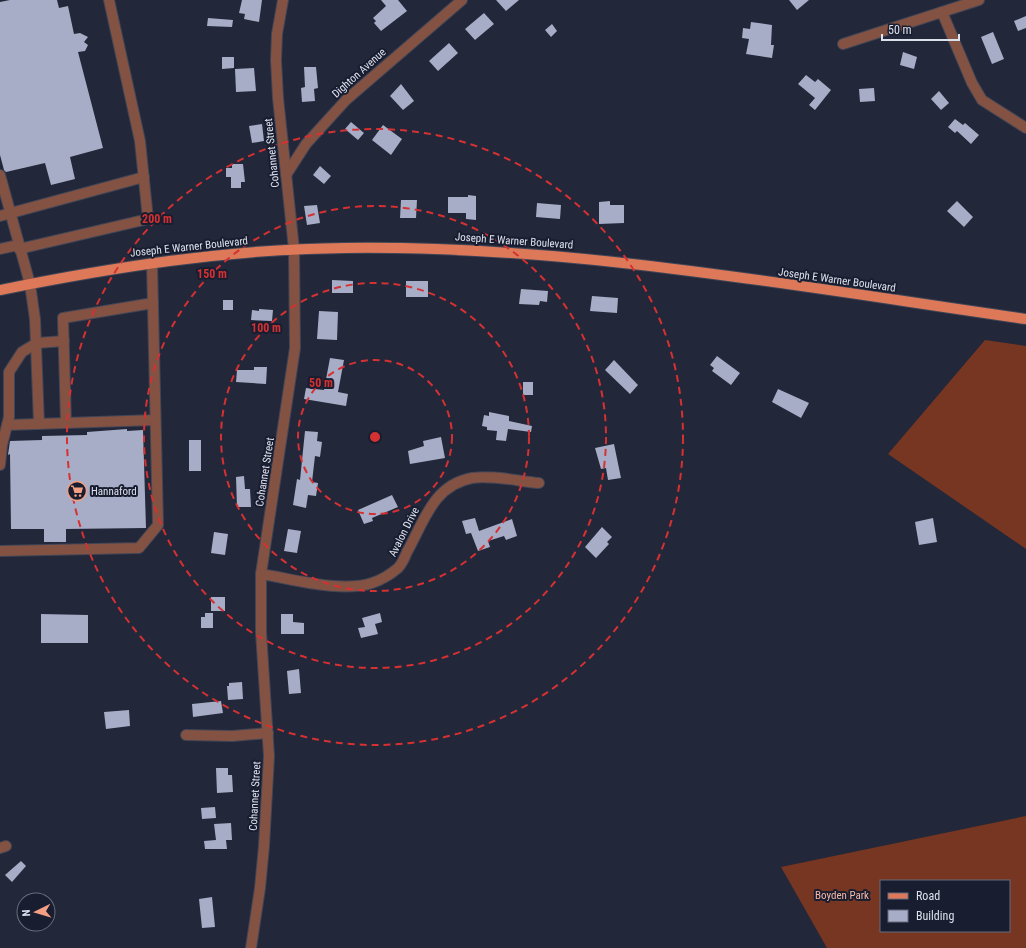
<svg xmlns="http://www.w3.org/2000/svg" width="1026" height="948" font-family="'Roboto Condensed',sans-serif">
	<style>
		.forest { fill: #773621; fill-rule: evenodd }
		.building { fill: #a7adc6 }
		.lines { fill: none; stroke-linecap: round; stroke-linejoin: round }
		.minor-casing { stroke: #404557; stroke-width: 12 }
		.major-casing { stroke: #404557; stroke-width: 12 }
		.minor { stroke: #835242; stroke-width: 10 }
		.major { stroke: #dd7958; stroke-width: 10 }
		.ring { fill: none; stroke: #d63132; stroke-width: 2; stroke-dasharray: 7 5 }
		.labels { text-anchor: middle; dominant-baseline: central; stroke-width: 4; stroke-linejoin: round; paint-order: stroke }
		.street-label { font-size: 11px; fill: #dde1ee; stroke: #191d30 }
		.poi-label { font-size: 11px; fill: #dde1ee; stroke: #191d30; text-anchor: start }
		.park-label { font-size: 11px; fill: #f6b9a6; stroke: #191d30 }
		.centre { fill: #d63132; stroke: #191d30; stroke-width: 2 }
		.ring-label { font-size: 12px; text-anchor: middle; font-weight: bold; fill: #d63132; stroke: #191d30; stroke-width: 4; stroke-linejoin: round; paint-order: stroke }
	</style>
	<rect width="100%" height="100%" fill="#22273a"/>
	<g class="forest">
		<path d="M985,340L1026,346V549L888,454Z"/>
		<path d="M1026,816V948H827L781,867ZM881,881H1009V931H881Z"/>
	</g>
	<g class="building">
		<path d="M10,0H57L59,8L68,6L74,34L80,33L88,37L84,42L88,45L85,51L78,52L103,148L70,157L75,179L51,185L45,163L6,172L4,170L0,155V2Z"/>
		<path d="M242,0H262L259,22L244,19L245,14L239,13Z"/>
		<path d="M381,0H398L407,11L381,31L374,23L376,21L373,18L386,6Z"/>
		<path d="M496,0H519L506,11Z"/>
		<path d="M789,0H809L797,10Z"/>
		<path d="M484,13L494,24L475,40L465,29Z"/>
		<path d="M1026,16V28L1018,31L1014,21Z"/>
		<path d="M208,18L233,20L232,27L207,26Z"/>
		<path d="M751,22L772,25L771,45H774L772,58L746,54L749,39L742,38L743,28L750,29Z"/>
		<path d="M552,24L557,31L551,37L545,30Z"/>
		<path d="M993,32L1004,59L992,64L981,37Z"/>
		<path d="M449,43L458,53L438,71L429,61Z"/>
		<path d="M903,52L917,57L914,69L900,65Z"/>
		<path d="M222,57H234V68L222,69Z"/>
		<path d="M304,67H316L318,88L314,89L315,101L302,102L301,88L305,87Z"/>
		<path d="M254,68L256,91L236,92L235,69Z"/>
		<path d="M806,75L815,82L818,79L831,90L815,110L809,105L815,98L798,84Z"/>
		<path d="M401,84L414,101L403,110L390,96Z"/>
		<path d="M874,88L875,101L860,102L859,89Z"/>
		<path d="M939,91L949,103L941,110L931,99Z"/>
		<path d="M955,119L963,125L965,123L979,135L971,144L957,131L955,133L948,127Z"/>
		<path d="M351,122L364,133L358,140L345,129Z"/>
		<path d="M262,124L264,141L252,143L249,126Z"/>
		<path d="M383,125L402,139L391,155L372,140Z"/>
		<path d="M232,164H243L245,182H241V188H231V177H226V168H232Z"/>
		<path d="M320,166L331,176L324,184L313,175Z"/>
		<path d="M468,195L476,196V220L466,219V213H448V197H468Z"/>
		<path d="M401,200H417L416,218H400Z"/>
		<path d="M610,201V205H624V223L599,224V202Z"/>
		<path d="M957,201L973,217L964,227L947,211Z"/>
		<path d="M537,203L561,205L560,219L536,217Z"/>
		<path d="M317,205L320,223L307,225L304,206Z"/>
		<path d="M332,280L353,281V293H332Z"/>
		<rect x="406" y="281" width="22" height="16"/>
		<path d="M521,289L548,291L547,302L540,301L539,305L519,304Z"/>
		<path d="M592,296L618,298L617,313L590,311Z"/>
		<rect x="223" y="300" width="10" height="10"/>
		<path d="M259,309L273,310L272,321L251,320L252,310L259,311Z"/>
		<path d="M319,311L338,312L337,340L317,339Z"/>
		<path d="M717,356L740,373L731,385L712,371L714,368L710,365Z"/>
		<path d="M330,358L344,360L338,392L348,394L346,406L304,399L306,388L324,390Z"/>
		<path d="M614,360L638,385L630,394L605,370Z"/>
		<path d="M254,367H267L266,384L236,382L237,370H254Z"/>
		<rect x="523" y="382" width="10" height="13"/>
		<path d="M778,389L809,403L801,418L772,402Z"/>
		<path d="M489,412L509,416V421L532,426L531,432L508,429L506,441L496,440L497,431L487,430V427L482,426L484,415L489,416Z"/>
		<path d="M127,429V431L143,430L146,528L66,529V542H44V529H11L10,454L8,455L10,441L42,440V436L87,435V432Z"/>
		<path d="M305,431L318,432L317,441L322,442L320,457L315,456L312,482L318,483L316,496L308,495L306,508L293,505L297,479L300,480Z"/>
		<path d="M441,437L445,458L410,464L408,451L424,446L423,441Z"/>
		<rect x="189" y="440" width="12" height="31"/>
		<path d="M614,444L621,478L608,480L606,468L601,469L595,448Z"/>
		<path d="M244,476L245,489H250L251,507H237L236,477Z"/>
		<path d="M392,495L398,507L372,518L373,521L364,524L358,510Z"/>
		<path d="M475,518L479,531L512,519L517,536L506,540L504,536L488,541L490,547L478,551L471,533L466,534L462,521Z"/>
		<path d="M933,518L937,542L919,545L915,522Z"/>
		<path d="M602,527L612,537L607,542L609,544L596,558L585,547Z"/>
		<path d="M288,529L301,531L297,553L284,551Z"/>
		<path d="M214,532L228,534L225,555L211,553Z"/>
		<rect x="211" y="597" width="14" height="14"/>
		<path d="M205,613H213V628H201V617H205Z"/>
		<path d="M380,613L382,622L375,624L378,634L361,638L358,628L365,627L362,618Z"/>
		<path d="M41,614L88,615V643H41Z"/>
		<path d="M281,614H293V622L304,623V634H281Z"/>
		<path d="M299,669L301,693L289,694L287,671Z"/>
		<path d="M242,682L243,699L228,700L227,686H229V683Z"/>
		<path d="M221,701L223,713L193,717L192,704Z"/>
		<path d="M129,710L130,726L106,729L104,712Z"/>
		<path d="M216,768H228V775H232L233,792L217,793Z"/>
		<path d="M215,807L216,818L202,819L201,808Z"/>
		<path d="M231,823L232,840H226L227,849H205L204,841L216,840L214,824Z"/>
		<path d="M21,861L26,866L12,882L5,875Z"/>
		<path d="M212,897L215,927L202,928L199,899Z"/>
	</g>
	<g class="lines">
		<defs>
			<g id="minor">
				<path d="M942,12L972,83L982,100L1026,128"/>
				<path d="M843,44L979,0"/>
				<path d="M0,175L30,284L35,319L39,424"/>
				<path d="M286,175L306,144L346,100L462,0"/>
				<path d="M0,216L144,177"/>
				<path d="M0,249L18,245"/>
				<path d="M19,249L148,219L140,141L109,0"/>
				<path d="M66,423L63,318L153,303"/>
				<path d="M7,425L155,420"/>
				<path d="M0,465L2,445L9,417V372L22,352L37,343L64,341"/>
				<path d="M0,551L139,548L158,525L152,263"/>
				<path d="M261,574C293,579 341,593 372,583C381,580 391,574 398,568C402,564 405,557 407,552C424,522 433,485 472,478C493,475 517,481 539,483"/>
				<path d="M186,735L232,736L268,733"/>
				<path d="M0,848L6,846"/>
				<path d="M251,948L260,888L264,846L269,756L261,632V574L295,348L294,249L278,98L276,60L277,34L283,0"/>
			</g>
			<path id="major" d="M0,290C114,267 228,249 345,248C574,245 800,287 1026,319"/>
		</defs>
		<use href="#minor" class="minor-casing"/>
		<use href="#major" class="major-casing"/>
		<use href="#minor" class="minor"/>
		<use href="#major" class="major"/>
	</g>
	<g class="ring">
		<circle cx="375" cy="437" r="77"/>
		<circle cx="375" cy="437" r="154"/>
		<circle cx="375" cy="437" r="231"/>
		<circle cx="375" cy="437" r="308"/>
	</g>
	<defs>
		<symbol id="supermarket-ring" viewBox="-11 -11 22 22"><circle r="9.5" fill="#191d30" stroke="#f39f84" stroke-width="1.5"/><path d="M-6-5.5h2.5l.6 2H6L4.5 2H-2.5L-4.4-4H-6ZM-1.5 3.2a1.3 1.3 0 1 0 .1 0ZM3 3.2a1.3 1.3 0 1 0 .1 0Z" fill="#f39f84"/></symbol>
	</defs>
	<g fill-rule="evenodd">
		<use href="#supermarket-ring" x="66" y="480" width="22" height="22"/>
	</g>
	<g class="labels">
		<g class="street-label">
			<text transform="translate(359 73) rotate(-42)">Dighton Avenue</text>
			<text transform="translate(272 153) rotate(-96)">Cohannet Street</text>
			<text transform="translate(514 241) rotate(4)">Joseph E Warner Boulevard</text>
			<text transform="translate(189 247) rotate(-6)">Joseph E Warner Boulevard</text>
			<text transform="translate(837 280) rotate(8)">Joseph E Warner Boulevard</text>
			<text transform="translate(265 472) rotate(-81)">Cohannet Street</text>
			<text transform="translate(404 532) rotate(-63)">Avalon Drive</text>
			<text transform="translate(255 796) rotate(-87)">Cohannet Street</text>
		</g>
		<g class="poi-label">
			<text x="91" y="491">Hannaford</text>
		</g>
		<g class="park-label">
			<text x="842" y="895">Boyden Park</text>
		</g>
	</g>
	<circle cx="375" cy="437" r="6" class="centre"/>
	<g class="ring-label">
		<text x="157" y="223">200 m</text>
		<text x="212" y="278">150 m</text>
		<text x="266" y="332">100 m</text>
		<text x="321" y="387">50 m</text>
	</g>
	<rect x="880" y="880" width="130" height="52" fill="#191d30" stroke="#676b7c"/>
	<rect x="888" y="893" width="20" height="6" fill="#dd7958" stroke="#676b7c"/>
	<text x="916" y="900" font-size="12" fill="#dde1ee">Road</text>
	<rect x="888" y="910" width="20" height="12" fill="#a7adc6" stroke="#676b7c"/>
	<text x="916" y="920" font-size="12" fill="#dde1ee">Building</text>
	<g transform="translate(36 912) rotate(265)"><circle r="19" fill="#191d30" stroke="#676b7c"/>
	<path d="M0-3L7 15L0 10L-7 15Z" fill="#f39f84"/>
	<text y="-6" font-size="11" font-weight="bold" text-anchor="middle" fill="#dde1ee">N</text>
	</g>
	<path d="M882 34v6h77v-6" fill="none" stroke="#dde1ee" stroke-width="2"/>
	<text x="888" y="34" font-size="12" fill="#dde1ee" stroke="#191d30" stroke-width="3" paint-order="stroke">50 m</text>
</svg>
